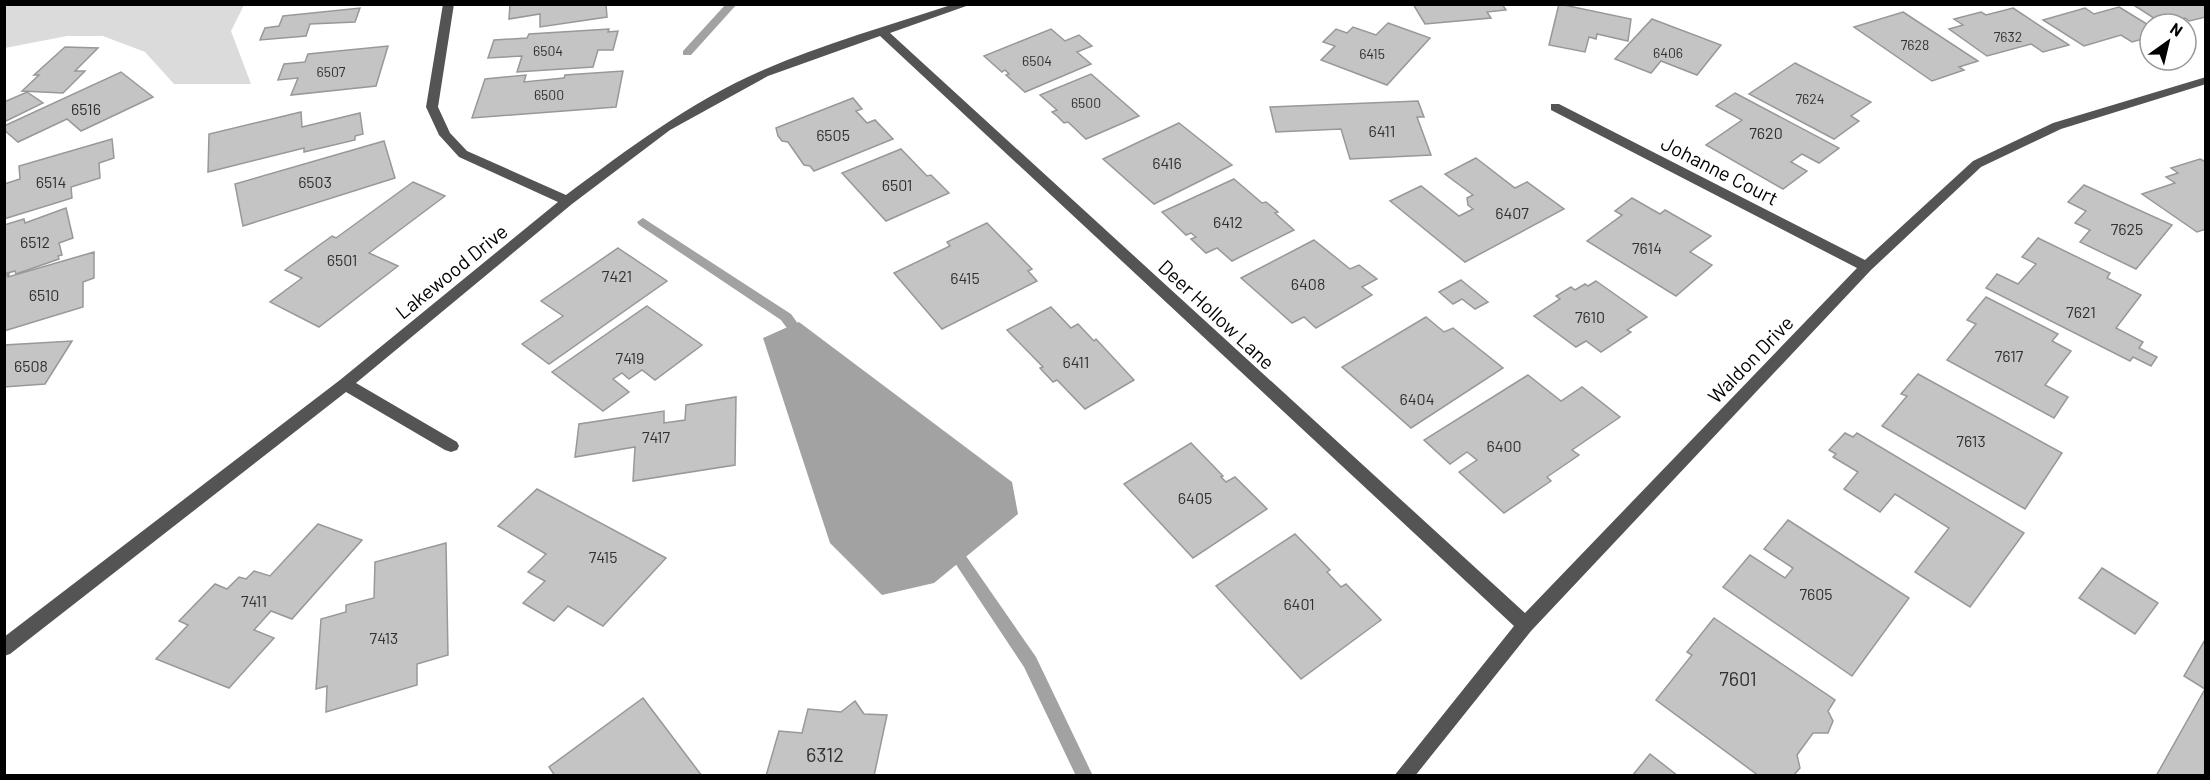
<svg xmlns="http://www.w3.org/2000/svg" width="2210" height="780" font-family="Barlow,sans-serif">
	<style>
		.green { fill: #dbdbdb }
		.water { fill: #a2a2a2 }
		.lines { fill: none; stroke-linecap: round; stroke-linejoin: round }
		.stream { fill: #a2a2a2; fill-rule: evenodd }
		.building { fill: #c4c4c4; stroke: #989898; stroke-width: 1.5 }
		.minor { fill: #545454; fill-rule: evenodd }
		.labels { text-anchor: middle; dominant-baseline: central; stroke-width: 6; stroke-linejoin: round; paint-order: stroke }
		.far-number-label { font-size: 14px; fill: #313131 }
		.number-label { font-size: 16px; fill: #313131 }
		.street-label { font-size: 20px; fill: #000; stroke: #fff }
		.near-number-label { font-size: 20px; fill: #313131 }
	</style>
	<rect width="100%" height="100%" fill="#fff"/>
	<path class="green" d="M4,5H244L231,31L251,84H174L145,52L103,36H67L5,48Z"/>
	<path class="water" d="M799,322L1012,482L1018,514L934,583L882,595L830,543L763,338Z"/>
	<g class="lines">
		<g class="stream">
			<path d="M726,4H737L691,55H683V51Z"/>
			<path d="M643,218L791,314L809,339L807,342H797L781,320L639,225L637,222Z"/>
			<path d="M952,541L957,543L1036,657L1093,776H1076L1024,667L947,551L945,547L947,543Z"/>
		</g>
	</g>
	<g class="building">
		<path d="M510,4H606L607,17L540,27V14L509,19Z"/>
		<path d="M1413,4H1502L1506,10L1487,12L1491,18L1425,24Z"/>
		<path d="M1559,4L1631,19L1628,41L1597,34L1596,39L1589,37L1585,52L1549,45Z"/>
		<path d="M2132,4H2206V17L2189,21L2185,18L2163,24Z"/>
		<path d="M2119,7L2150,26V37L2132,42L2121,35L2084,46L2043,20L2085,8L2094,14Z"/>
		<path d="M360,8L355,22L310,24L306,36L260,40L265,28L279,26L283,16Z"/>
		<path d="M2013,8L2069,45L2043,52L2031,44L1987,56L1949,29L1963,25L1954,19L1981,12L1986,15Z"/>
		<path d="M1903,12L1978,61L1959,67L1964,70L1932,81L1854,27Z"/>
		<path d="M1652,19L1721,45L1697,75L1661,61L1651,73L1615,59Z"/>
		<path d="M1388,23L1430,38L1387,85L1321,60L1335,46L1323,42L1336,29L1347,33L1353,27L1376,35Z"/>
		<path d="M609,29L608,32L618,31L613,50H598L593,67L517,72L522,56L488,58L494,40L527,38L529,34Z"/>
		<path d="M1051,29L1065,41L1079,35L1092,46L1077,52L1091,64L1025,92L1006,75L1009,74L1005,70L1002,72L984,56Z"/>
		<path d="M388,46L376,86L291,95L298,78L278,80L284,64L305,62L308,54Z"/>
		<path d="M65,47L98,48L75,71H85L63,93L22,91L39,75H34Z"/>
		<path d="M1795,63L1871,102L1851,116L1859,121L1834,139L1749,94Z"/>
		<path d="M623,71L616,107L472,118L485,79L526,75L524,82L564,78L565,75Z"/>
		<path d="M121,72L153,97L81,131L67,119L18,142L4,130V126Z"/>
		<path d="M1091,74L1139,116L1086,139L1068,122L1064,123L1057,116L1052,112L1057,110L1040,95Z"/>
		<path d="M27,92L43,103L4,122V102Z"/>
		<path d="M1735,93L1839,148L1819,163L1802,154L1791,162L1807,171L1783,189L1706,145L1742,120L1716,106Z"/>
		<path d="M853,98L862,109L856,111L867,123L875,120L893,139L814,171L810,166L804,165L788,142L782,141L778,136L776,128Z"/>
		<path d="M1418,101L1424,117H1417L1431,155L1350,159L1341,129L1276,132L1270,107Z"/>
		<path d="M301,112L302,127L360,113L363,134L355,136V140L304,152V148L208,172L209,134Z"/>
		<path d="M1179,123L1232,165L1154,204L1103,159Z"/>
		<path d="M112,139L114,158L99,163L100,178L71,187L72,198L4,219V184L20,179L19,166Z"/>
		<path d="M384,141L395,178L243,226L235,184Z"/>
		<path d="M901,149L927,176L931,175L949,193L886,221L842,173Z"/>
		<path d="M1476,158L1515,188L1527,182L1564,209L1465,262L1390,201L1421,186L1459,216L1473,209L1468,205L1467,198L1473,195L1445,174Z"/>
		<path d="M2200,159L2206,162V229L2197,232L2142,194L2175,183L2166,177L2178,173L2171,168Z"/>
		<path d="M1234,179L1262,203L1266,202L1278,212L1275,213L1294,230L1232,261L1217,248L1206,253L1191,239L1196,237L1191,233L1186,235L1162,212Z"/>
		<path d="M413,182L445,196L369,253L398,266L319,327L270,302L302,278L285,270L332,236L336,238Z"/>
		<path d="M2084,185L2172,225L2136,269L2080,242L2090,230L2075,223L2086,211L2068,202Z"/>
		<path d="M1632,198L1660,214L1665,210L1711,236L1690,252L1712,265L1676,296L1587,241L1622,215L1615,211Z"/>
		<path d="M66,208L73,238L59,243L62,255L58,256L59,259L16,274L15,271L4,274V225L24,219L25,223Z"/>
		<path d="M987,223L1032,269L1028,271L1037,281L942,329L894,273L950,246L947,242Z"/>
		<path d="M2038,238L2110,273L2107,278L2141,295L2116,328L2143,342L2139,348L2157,357L2151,366L2133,357L2130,361L1986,288L1997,274L2018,284L2036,264L2022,257Z"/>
		<path d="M1314,240L1350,269L1359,265L1377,279L1362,287L1372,295L1316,328L1304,317L1292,323L1241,278Z"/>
		<path d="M618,248L667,281L549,364L522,344L563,316L541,301Z"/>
		<path d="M94,252V278L83,282V307L4,331V276L9,274L8,277Z"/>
		<path d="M1461,280L1488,302L1475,309L1462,299L1453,304L1439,292Z"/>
		<path d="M1596,281L1647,317L1627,330L1631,332L1601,352L1586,341L1576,347L1534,316L1560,299L1556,296L1571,287L1575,290L1585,284L1588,286Z"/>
		<path d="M1986,297L2058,334L2052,341L2071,351L2045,385L2068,397L2054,418L1947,360L1976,324L1967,320Z"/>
		<path d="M647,306L702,345L655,380L642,370L629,379L622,373L613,379L629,392L603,411L552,372Z"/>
		<path d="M1051,307L1071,328L1078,324L1094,341L1096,339L1134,380L1085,409L1057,380L1053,382L1040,368L1043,367L1007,330Z"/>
		<path d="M1426,317L1444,332L1453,328L1503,368L1411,428L1342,367Z"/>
		<path d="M72,341L45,384L4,387V345Z"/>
		<path d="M1918,374L2062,453L2025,509L1882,426L1907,396L1901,394Z"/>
		<path d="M1528,375L1561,401L1582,387L1620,417L1572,450L1579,455L1547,477L1551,481L1504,513L1459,472L1477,460L1467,452L1450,464L1424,440Z"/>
		<path d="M736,397L735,465L633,481L635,447L575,457L579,424L664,411V423L685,420L686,405Z"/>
		<path d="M1845,433L1853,437L1857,433L2024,533L1970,607L1915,572L1949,528L1895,494L1880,512L1844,489L1858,472L1833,457L1836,454L1829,450Z"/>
		<path d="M1191,443L1223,476L1221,477L1226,482L1235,477L1267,509L1193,558L1124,484Z"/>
		<path d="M537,489L666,558L603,626L568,606L554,621L523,603L545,581L528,572L546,554L498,526Z"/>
		<path d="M1788,520L1909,598L1852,676L1723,587L1750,555L1785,578L1793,568L1764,549Z"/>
		<path d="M318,524L362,540L292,619L271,611L254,630L274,638L229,688L156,659L188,625L179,621L215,584L227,589L239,577L246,579L254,571L270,576Z"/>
		<path d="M1295,534L1330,570L1327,572L1341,587L1346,584L1381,620L1301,679L1216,586Z"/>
		<path d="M446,543L448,655L417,664V685L326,712L327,686L316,689L321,619L346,612V605L374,598L375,562Z"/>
		<path d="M2102,568L2158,603L2135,634L2079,598Z"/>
		<path d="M1714,618L1835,700L1828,711L1833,721L1828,733H1813L1797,755L1800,768L1793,776H1759L1656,700L1692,655L1687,652Z"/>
		<path d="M2206,638V776H2156L2205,689L2184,676Z"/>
		<path d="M643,698L702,776H555L549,767Z"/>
		<path d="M855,701L864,714L887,715L874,776H766L779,731L802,733L808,709L841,712Z"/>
		<path d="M1650,754L1678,776H1632Z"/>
	</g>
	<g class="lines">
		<path class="minor" d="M443,4H454L438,107L450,133L467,151L566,195C628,149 690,102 761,71C823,44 890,25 954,4H972L890,33L1525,613L1857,268L1551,110V104H1559L1865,260L1973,161L2053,123L2206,77V84L2061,129L1981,167L1871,270L1531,631L1415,776H1394L1514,626L880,36L768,76L670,130L572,204L356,383L457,442L459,446L457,450L451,452L445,450L346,392L10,654L4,656V637L340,380L558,202L459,157L439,135L426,107Z"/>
	</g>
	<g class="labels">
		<g class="far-number-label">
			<text x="2008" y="36">7632</text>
			<text x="1915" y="44">7628</text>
			<text x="548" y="50">6504</text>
			<text x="1668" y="52">6406</text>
			<text x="1372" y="53">6415</text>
			<text x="1037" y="60">6504</text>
			<text x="331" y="71">6507</text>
			<text x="549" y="94">6500</text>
			<text x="1810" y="98">7624</text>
			<text x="1086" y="102">6500</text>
		</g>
		<g class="number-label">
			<text x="86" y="108">6516</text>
			<text x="1382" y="130">6411</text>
			<text x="1766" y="132">7620</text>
			<text x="833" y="134">6505</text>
			<text x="1167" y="162">6416</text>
			<text x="51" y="181">6514</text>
			<text x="315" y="181">6503</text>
			<text x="897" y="184">6501</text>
			<text x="1512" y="212">6407</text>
			<text x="1228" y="221">6412</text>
			<text x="2127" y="228">7625</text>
			<text x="35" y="241">6512</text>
			<text x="1647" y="247">7614</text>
			<text x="342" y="259">6501</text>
			<text x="617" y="275">7421</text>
			<text x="965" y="277">6415</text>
			<text x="1308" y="283">6408</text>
			<text x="44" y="294">6510</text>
			<text x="2081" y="311">7621</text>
			<text x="1590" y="316">7610</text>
			<text x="2009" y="355">7617</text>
			<text x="630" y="357">7419</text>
			<text x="1076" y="361">6411</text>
			<text x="31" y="365">6508</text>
			<text x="1417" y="398">6404</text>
			<text x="656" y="436">7417</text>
			<text x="1971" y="440">7613</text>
			<text x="1504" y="445">6400</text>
			<text x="1195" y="497">6405</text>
			<text x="603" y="556">7415</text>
			<text x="1816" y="593">7605</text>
			<text x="254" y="600">7411</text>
			<text x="1299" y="603">6401</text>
			<text x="384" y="637">7413</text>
		</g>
		<g class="street-label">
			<text transform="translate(1720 170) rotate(27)">Johanne Court</text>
			<text transform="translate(451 271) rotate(-39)">Lakewood Drive</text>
			<text transform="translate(1217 314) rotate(43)">Deer Hollow Lane</text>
			<text transform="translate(1750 359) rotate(-46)">Waldon Drive</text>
		</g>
		<g class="near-number-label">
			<text x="1738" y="678">7601</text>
			<text x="825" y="754">6312</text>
		</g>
	</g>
	<rect width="2210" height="780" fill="none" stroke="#000000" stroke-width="12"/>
	<g transform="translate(2168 42) rotate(34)"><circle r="28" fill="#ffffff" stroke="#999999" stroke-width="1.5"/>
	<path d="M0-4.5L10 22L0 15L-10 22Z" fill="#000000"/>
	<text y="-9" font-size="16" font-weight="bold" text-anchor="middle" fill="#000000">N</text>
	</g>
</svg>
